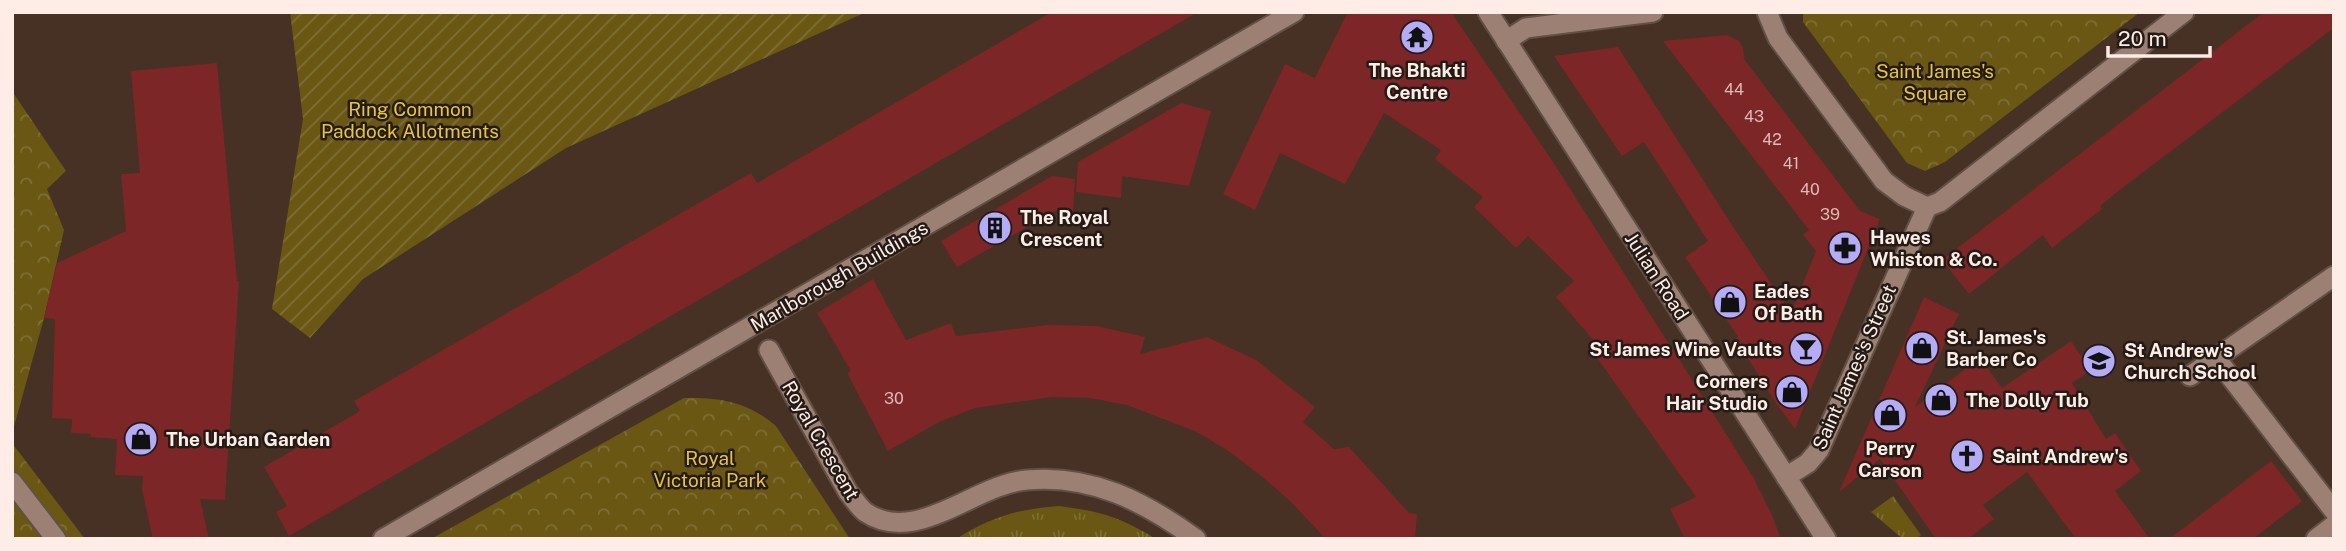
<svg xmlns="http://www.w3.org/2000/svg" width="2346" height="551" font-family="'Public Sans',sans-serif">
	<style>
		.grass { fill: url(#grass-tufts) }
		.park { fill: url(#park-crowns) }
		.garden { fill: url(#garden-furrows) }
		.building { fill: #7c2627 }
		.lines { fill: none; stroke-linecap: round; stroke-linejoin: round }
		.minor-casing { stroke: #624f45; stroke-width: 23 }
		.tertiary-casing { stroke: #624f45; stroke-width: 23 }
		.minor { stroke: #9b8073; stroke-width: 19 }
		.tertiary { stroke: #9b8073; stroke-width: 19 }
		.labels { text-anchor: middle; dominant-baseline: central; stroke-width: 5; stroke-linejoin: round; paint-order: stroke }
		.number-label { font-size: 16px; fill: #ddbbb6 }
		.poi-label { font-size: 19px; font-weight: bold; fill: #fdede6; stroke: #251b16; text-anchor: start }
		.park-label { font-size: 19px; fill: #e7c43f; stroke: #251b16 }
		.street-label { font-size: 19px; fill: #fdede6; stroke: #251b16 }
	</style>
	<defs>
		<pattern id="grass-tufts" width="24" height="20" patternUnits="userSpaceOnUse" patternTransform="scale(1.75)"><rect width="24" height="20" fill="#695713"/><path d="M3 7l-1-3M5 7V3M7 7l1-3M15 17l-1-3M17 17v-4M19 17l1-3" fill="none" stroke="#7f6f35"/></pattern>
		<pattern id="park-crowns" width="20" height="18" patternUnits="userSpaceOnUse" patternTransform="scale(1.75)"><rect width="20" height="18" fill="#695713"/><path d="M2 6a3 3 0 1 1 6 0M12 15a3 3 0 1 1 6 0" fill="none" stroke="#7f6f35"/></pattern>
		<pattern id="garden-furrows" width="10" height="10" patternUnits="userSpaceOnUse" patternTransform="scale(1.75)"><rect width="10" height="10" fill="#695713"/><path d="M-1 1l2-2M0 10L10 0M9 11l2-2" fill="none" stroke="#7f6f35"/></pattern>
	</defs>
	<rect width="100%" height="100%" fill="#473024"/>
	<g class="grass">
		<path d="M1893,496L1921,535L1917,539H1903L1871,512Z"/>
		<path d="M1059,506C1100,511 1120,517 1156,539H956C991,517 1018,509 1059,506Z"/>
	</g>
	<g class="park">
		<path d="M1803,12H2140L1945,162L1925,171L1907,163L1803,22Z"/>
		<path d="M12,91L66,171L47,189L64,230L44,318L12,434Z"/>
		<path d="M684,398C721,397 748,402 776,426L850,539H431Z"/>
		<path d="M12,443L85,539H12Z"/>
	</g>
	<path class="garden" d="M290,12H866L566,148L363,279L310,338L272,309L303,119Z"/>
	<g class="building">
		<path d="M1052,12H1198L289,536L276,512L287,506L264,467L360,411L354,401L751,173L757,183Z"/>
		<path d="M1348,12H1451L1553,162L1689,375L1753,477L1772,515L1781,539H1685L1670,509L1696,497L1595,355L1602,350L1556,297L1574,281L1528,236L1516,248L1474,207L1483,197L1435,159L1441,150L1384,113L1345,184L1280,153L1255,210L1223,194L1285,64L1315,78Z"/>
		<path d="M2264,12H2334V28L2126,185L2100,206L2102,209L2052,248L2043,235L1969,294L1942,260Z"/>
		<path d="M1727,35L1739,41L1743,48L1744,59L1860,211L1880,219L1795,429L1775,402L1736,339L1738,337L1685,257L1708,241L1644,142L1622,156L1554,56L1618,47L1732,225L1791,313L1816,251L1803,235L1809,230L1663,41Z"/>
		<path d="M217,63L237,281H239L225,500L200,499L209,539H153L142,490L143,476L115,475L117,439L90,437L91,434L71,433L72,419L52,418L55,319L44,318L57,263L126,231L121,174L140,173L131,71Z"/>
		<path d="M1181,103L1211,111L1189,186L1122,176L1121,198L1076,192L1078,162Z"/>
		<path d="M1052,176L1075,179L1073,211L1057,210L957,267L941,241Z"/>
		<path d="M873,279L906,340L951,323L956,336L1048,325L1097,326L1145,337L1140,354L1207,337L1256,360L1315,407L1303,422L1334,449L1349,447L1409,513L1417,514L1415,539H1326L1289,500L1260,475L1230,452L1197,432L1127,405L1090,398L1052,397L975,408L939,422L888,451L847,373L851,371L817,313Z"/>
		<path d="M1924,297L1959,314L1915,407L1980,358L2002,388L2071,341L2091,370L2072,383L2106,439L2115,433L2141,471L2115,491L2150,539H2076L2027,472L1983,505L1994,519L1968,539H1936L1880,459L1839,492Z"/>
		<path d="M2271,461L2302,501L2253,539H2169Z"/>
	</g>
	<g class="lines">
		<defs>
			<g id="minor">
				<path d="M1767,12L1778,38L1884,181L1904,196L1927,207L1940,202L2184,12"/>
				<path d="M1506,41L1526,28L1653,12"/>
				<path d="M769,350L848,492C853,498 859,507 865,512C916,547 974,484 1027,480C1092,474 1145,502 1196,539"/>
				<path d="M2216,358L2334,511"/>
				<path d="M2190,376L2334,276"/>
				<path d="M1786,477L1808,463L1819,450L1927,207"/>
				<path d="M12,482L56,539"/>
				<path d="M383,539L1294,12"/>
				<path d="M2316,539L2334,525"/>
			</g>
			<path id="tertiary" d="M1488,12L1826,539"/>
		</defs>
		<use href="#minor" class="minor-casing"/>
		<use href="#tertiary" class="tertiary-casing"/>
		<use href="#minor" class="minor"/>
		<use href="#tertiary" class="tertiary"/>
	</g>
	<defs>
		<symbol id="temple-disc" viewBox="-11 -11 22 22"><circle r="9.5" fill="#b5acf8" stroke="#251b16"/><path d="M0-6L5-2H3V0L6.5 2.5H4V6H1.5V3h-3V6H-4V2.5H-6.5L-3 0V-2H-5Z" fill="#111"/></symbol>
		<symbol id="building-disc" viewBox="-11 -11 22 22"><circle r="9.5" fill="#b5acf8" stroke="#251b16"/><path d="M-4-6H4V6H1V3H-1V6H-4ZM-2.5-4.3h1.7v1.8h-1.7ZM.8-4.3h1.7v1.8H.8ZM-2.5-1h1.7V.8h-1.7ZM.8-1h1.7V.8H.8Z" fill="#111"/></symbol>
		<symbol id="pharmacy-disc" viewBox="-11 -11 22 22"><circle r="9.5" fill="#b5acf8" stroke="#251b16"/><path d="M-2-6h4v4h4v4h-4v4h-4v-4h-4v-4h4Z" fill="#111"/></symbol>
		<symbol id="shop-disc" viewBox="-11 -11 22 22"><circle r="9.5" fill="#b5acf8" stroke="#251b16"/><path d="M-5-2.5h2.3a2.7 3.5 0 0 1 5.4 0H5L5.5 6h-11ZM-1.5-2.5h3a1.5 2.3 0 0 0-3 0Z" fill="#111"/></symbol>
		<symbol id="bar-disc" viewBox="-11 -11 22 22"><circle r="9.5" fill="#b5acf8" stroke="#251b16"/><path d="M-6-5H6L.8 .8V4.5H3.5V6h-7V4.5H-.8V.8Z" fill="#111"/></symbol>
		<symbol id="school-disc" viewBox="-11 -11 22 22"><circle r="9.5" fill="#b5acf8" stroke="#251b16"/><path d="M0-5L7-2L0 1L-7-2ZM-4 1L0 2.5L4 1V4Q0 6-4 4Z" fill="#111"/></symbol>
		<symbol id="church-disc" viewBox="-11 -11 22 22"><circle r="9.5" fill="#b5acf8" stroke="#251b16"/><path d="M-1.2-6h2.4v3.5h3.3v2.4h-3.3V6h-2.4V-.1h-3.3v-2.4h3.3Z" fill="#111"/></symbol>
	</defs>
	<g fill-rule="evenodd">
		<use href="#temple-disc" x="1398" y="18" width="38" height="38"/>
		<use href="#building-disc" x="976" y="209" width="38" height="38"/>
		<use href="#pharmacy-disc" x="1826" y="229" width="38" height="38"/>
		<use href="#shop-disc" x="1711" y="283" width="38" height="38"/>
		<use href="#shop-disc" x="1903" y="329" width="38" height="38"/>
		<use href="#bar-disc" x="1787" y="330" width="38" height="38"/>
		<use href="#school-disc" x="2080" y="342" width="38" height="38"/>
		<use href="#shop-disc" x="1773" y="373" width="38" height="38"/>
		<use href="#shop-disc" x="1922" y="381" width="38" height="38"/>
		<use href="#shop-disc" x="1871" y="396" width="38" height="38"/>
		<use href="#shop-disc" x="122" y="420" width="38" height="38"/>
		<use href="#church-disc" x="1948" y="437" width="38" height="38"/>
	</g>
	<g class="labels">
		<g class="number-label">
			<text x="1734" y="89">44</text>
			<text x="1754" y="116">43</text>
			<text x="1772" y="139">42</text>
			<text x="1791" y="163">41</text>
			<text x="1810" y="189">40</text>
			<text x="1830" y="214">39</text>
			<text x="894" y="398">30</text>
		</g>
		<g class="poi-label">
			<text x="1417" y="70" text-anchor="middle">The Bhakti<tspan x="1417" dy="22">Centre</tspan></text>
			<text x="1020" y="217">The Royal<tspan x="1020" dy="22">Crescent</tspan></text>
			<text x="1870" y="237">Hawes<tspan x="1870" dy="22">Whiston &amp; Co.</tspan></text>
			<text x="1754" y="291">Eades<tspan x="1754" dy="22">Of Bath</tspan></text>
			<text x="1946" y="337">St. James's<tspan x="1946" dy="22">Barber Co</tspan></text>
			<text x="1782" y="349" text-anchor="end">St James Wine Vaults</text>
			<text x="2124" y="350">St Andrew's<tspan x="2124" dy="22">Church School</tspan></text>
			<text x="1768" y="381" text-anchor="end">Corners<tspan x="1768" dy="22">Hair Studio</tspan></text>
			<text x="1966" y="400">The Dolly Tub</text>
			<text x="166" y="439">The Urban Garden</text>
			<text x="1890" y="448" text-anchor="middle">Perry<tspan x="1890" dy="22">Carson</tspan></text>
			<text x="1992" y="456">Saint Andrew's</text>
		</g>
		<g class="park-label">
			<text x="1935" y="71">Saint James's<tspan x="1935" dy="22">Square</tspan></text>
			<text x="410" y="109">Ring Common<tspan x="410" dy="22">Paddock Allotments</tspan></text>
			<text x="710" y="458">Royal<tspan x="710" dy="22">Victoria Park</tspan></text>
		</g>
		<g class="street-label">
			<text transform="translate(839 276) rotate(-30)">Marlborough Buildings</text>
			<text transform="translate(1657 276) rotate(57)">Julian Road</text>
			<text transform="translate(1854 367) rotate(-66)">Saint James's Street</text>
			<text transform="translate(821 440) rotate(60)">Royal Crescent</text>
		</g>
	</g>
	<rect width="2346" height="551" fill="none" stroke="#fdede6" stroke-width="28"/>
	<path d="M2108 46v10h102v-10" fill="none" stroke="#fdede6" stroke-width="3.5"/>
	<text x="2118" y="46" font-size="21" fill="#fdede6" stroke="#251b16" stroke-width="5" paint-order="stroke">20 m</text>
</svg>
